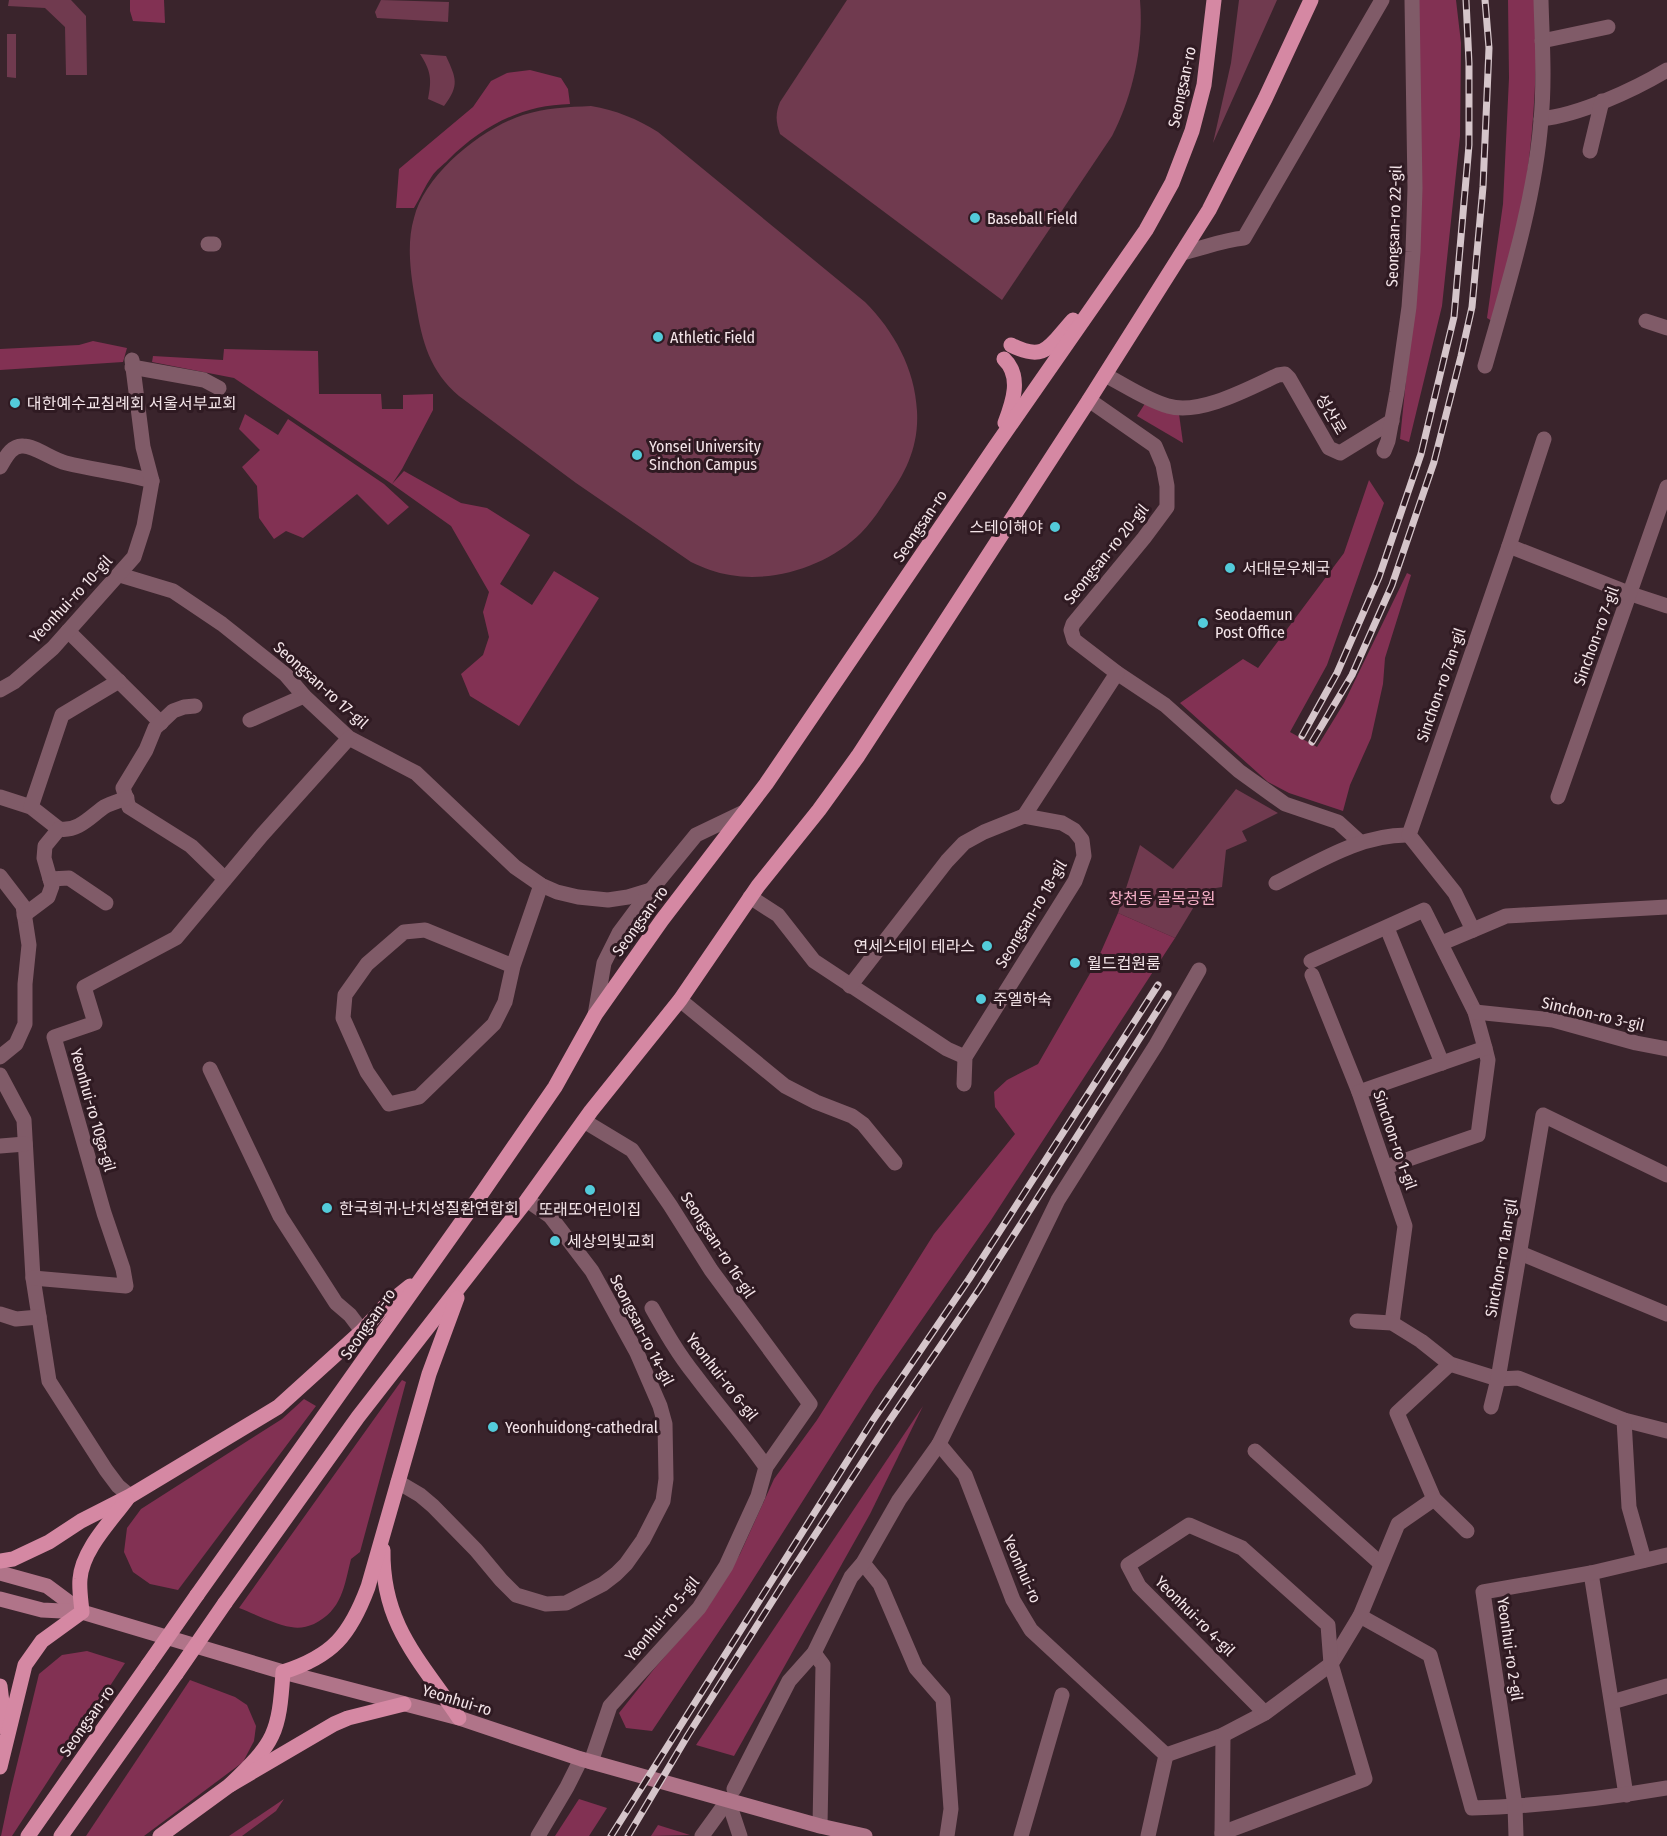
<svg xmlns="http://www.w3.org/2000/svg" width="1667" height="1836" font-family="'Fira Sans Condensed','Noto Sans KR',sans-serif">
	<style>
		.green { fill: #703a4f }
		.forest { fill: #823153 }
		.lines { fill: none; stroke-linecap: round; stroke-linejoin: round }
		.minor { stroke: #805b68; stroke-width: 15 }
		.secondary { stroke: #b07489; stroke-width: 15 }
		.primary { stroke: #d588a3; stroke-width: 15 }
		.rail-casing { stroke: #d5c5ca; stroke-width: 7 }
		.rail { stroke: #2f1a22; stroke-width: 4.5; stroke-dasharray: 14; stroke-linecap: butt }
		.primary-bridge { stroke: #d588a3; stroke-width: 15 }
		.poi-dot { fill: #53cbda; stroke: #2f1a22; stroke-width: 2 }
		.labels { text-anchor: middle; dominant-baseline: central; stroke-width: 6; stroke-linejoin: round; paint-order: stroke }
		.street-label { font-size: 16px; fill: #f4e5e9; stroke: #2f1a22 }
		.poi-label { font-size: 16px; fill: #f4e5e9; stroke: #2f1a22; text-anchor: start }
		.park-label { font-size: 16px; fill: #f7b0c8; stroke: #2f1a22 }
	</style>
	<rect width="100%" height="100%" fill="#3a242c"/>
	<g class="green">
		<path d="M9,0H71L86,16L87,75H66L65,27L45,8L8,6Z"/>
		<path d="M381,0L449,2L448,22L377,18L375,12Z"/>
		<path d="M847,0H1140C1144,45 1133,95 1112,136L1002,300L780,134C776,122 775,114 780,102Z"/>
		<path d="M1239,0H1277L1213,143L1231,63Z"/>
		<path d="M7,34H16V78L7,77Z"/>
		<path d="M420,54L446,56C456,78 460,85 444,106L428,99C432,79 431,71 420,54Z"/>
		<path d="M591,106C616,110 637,119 658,132L865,302C894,331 915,369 917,411C919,446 906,473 886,500C879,511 871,523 861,533C829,565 775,583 730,575C716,573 704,568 691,562L576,483L459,396C430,371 422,342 416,304C411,277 406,245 414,218C425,174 481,129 523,115C545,108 568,107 591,106Z"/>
		<path d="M1236,789L1278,813L1242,831L1247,841L1226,850L1222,887L1204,890L1175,938L1118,913L1140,845L1173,869Z"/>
	</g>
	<g class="forest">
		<path d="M130,0H164L165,23L133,21L130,11Z"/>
		<path d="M1418,0H1456L1461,43L1460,136L1442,306L1409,442L1400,439L1419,252Z"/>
		<path d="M1508,0H1536C1538,80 1532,163 1516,242C1511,268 1500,295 1492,321L1487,318L1503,204L1509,78Z"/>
		<path d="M530,70L561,78L568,89L570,104C522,105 482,126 448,160C443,165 436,170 432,176C425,186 420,198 414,208H396L399,169L473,107L491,81L507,73Z"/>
		<path d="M93,341L127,348L123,362L0,370V349L79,345Z"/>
		<path d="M224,349L318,351L319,394H381L382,409H403V395L433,394V410L402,469L392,484L404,471L461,503L487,508L530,535L500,584L532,605L554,571L599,598L519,726L470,696L461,674L483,655L489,637L483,612L489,592L451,526L392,484L234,378L152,362L153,356L223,360Z"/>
		<path d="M1146,402L1179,414L1183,443L1137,416Z"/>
		<path d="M245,414L278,435L288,419L384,484L409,507L388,525L357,494L303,538L286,531L274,539L259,518L257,486L242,467L260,450L239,429Z"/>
		<path d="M1369,480L1384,503L1327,665L1290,732L1317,747L1344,703L1407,573L1411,575L1385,658L1383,684L1371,738L1350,785L1343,811L1289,793L1268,782L1180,703L1243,659L1258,668L1344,553Z"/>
		<path d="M1118,913L1175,938L991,1220L875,1387L740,1600L652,1731L626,1728L619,1713L654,1669L708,1607L740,1554L774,1479L817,1420L934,1234L1015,1134L995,1107L994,1092L1007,1080L1038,1064L1096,963Z"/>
		<path d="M402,1380L406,1382L360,1552L351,1559C344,1587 342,1610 314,1624C306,1627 299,1629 291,1627C274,1624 255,1614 239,1608Z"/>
		<path d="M304,1399L316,1406L178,1590L150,1584L133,1572L124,1552L127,1528L141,1509L282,1419Z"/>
		<path d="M923,1406L870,1514L734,1756L696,1745Z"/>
		<path d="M87,1651L125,1663L12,1836H1L10,1793L39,1674L62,1655Z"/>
		<path d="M190,1680L235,1697L247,1705L256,1726L254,1741L243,1762L144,1836H86Z"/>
		<path d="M284,1799L276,1811L242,1836H229Z"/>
		<path d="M579,1799L607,1808L589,1836H555Z"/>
		<path d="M658,1825L690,1835L651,1836Z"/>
	</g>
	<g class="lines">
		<g class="minor">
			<path d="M1542,41L1608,27"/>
			<path d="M1541,119C1579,115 1634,90 1667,70"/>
			<path d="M1590,151L1602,101"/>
			<path d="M208,244H214"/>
			<path d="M1182,253C1204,248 1222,240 1244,238L1382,0"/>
			<path d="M1646,321L1667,328"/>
			<path d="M1485,366C1507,288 1535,201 1541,120C1545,80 1542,39 1541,0"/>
			<path d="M132,367L204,380L219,388"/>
			<path d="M1105,375C1125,385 1146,400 1168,406C1199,416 1250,388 1278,375L1285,374L1289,378L1329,448L1340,453L1392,421"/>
			<path d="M1089,400L1155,446L1163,465L1167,486V507L1144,538L1073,624L1071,630L1074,640L1117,673L1165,705L1239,771L1285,804L1338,822L1360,842"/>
			<path d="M1384,451L1388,441L1397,392L1409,307L1413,252L1415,188L1412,0"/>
			<path d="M0,467C5,459 11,445 23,446C35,446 53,460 66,463C94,470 123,473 152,481"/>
			<path d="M1509,546L1631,594L1667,606"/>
			<path d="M120,575L173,591L222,624L286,675L304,696L349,738L416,773L515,867L541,885L557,892L578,897L608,900L628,897L651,890"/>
			<path d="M68,631L161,723"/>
			<path d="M0,690L14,682L53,648L134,557L144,526L152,481L143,447L132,360"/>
			<path d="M195,706L184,707L173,711L155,728L146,750L123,788L129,807L191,846L225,879"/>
			<path d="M250,720L304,696"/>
			<path d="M0,797L31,807L59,829"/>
			<path d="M1558,797L1667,487"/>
			<path d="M31,807L62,715L119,681"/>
			<path d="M1024,816L1117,673"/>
			<path d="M59,829C78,832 90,817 104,807C111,803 119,801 127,798"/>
			<path d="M0,876L23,906L29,945L25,984V1024L16,1044L0,1057"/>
			<path d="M50,879L69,878L106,903"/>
			<path d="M1276,883C1318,862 1361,834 1409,835"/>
			<path d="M750,897L778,915L814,961L947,1049L965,1057"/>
			<path d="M24,915L48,897L52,886L44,858L45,846L59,829"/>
			<path d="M1387,928L1442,1063"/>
			<path d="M1473,930L1506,916L1667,907"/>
			<path d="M1442,943L1473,930L1455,893L1409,835L1509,546L1544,439"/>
			<path d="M1311,961L1424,910L1475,1012L1485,1048L1488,1060L1478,1135L1386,1167"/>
			<path d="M513,966L425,930L404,932L367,964L345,995L343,1018L367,1072L389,1104L419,1097L494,1024L505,1002L513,966L541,885"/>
			<path d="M1312,975L1359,1092L1405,1226L1392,1323"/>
			<path d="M850,986L947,861L964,843L984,832L1024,816L1062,823L1074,830L1082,840L1084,856L1075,881L965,1057L964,1084"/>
			<path d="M680,1000L785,1086L816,1102L852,1116L863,1124L895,1163"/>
			<path d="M1475,1012L1553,1020L1636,1043L1667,1049"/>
			<path d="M595,1015L604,963L619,933L651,890L696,835L744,812"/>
			<path d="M210,1069L280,1216L336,1303L350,1315L362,1331"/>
			<path d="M0,1075L24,1120L33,1278L49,1381L106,1470L118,1486L130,1496"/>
			<path d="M1359,1092L1485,1048"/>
			<path d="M584,1121L632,1150L670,1205L711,1270L810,1404L766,1467L758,1496L726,1566L699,1608L610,1706L591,1762"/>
			<path d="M0,1146L25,1144"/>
			<path d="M1520,1253L1667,1314"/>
			<path d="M33,1278L126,1286L123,1269L104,1213L54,1037L95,1023L84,987L176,938L262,835L349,738"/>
			<path d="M652,1308C665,1331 678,1354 695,1375C718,1406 744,1435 766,1467"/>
			<path d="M0,1314L16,1319L39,1317"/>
			<path d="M1357,1321L1392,1323L1421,1341L1450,1364L1498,1379L1518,1378L1624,1420L1667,1431"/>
			<path d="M1450,1364L1397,1413L1434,1499L1467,1531"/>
			<path d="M1491,1407L1498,1379L1543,1115L1667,1175"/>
			<path d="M1624,1420L1629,1507L1644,1560"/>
			<path d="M939,1444L965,1475L1013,1600L1031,1630L1166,1755L1148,1836"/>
			<path d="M1255,1451L1381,1564"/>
			<path d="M398,1482L420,1495L433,1506L476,1550L501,1580L516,1595L546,1604L566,1603L603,1584L616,1574L626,1564L643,1540L663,1501L666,1479L665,1424L660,1406L637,1353L592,1271L550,1216L527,1200"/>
			<path d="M863,1563L880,1584L916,1668L943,1699L951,1809L947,1836"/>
			<path d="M1591,1573L1626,1795"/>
			<path d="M1360,1616L1430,1655L1472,1808C1537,1806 1603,1799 1667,1788"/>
			<path d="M814,1653L823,1665L820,1826"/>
			<path d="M1612,1702L1667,1686"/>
			<path d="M1166,1755L1223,1735L1265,1713L1331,1664L1360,1616L1398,1524L1434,1499"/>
			<path d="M734,1789L789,1681L814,1653L851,1577L863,1563L899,1500L939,1444L1058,1200L1156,1045L1199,970"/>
			<path d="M728,1800L740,1836"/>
			<path d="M1222,1833L1365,1779L1331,1664L1328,1625L1242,1548L1189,1525L1128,1565L1139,1586L1265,1713"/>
			<path d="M538,1836L567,1787L581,1759"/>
			<path d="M702,1836L728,1800"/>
			<path d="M1021,1836L1062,1695"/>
			<path d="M1222,1836L1223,1735"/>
			<path d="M1516,1836L1515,1806L1483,1592L1591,1573L1667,1555"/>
		</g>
		<g class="secondary">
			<path d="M0,1573L47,1586L82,1612"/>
			<path d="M0,1599L42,1610L82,1612L283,1672L459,1718L581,1759L820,1826L865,1836"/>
		</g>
		<g class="primary">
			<path d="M1011,345C1046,363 1050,345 1073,320"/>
			<path d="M1004,359C1022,376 1013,402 1005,423"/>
			<path d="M383,1550C382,1625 420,1660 459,1718"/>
			<path d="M0,1561L13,1559L49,1542L81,1521L130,1496L278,1407L362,1331L385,1306L410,1286"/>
			<path d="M197,1595L482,1193L555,1087L595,1015L662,920L766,784L995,447L1146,230L1172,183L1192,131L1204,85L1214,0"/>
			<path d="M225,1603L358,1417L527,1200L591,1111L680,1000L758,886L819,810L858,756L1089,400L1209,210L1265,99L1311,0"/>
			<path d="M0,1686L5,1728"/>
			<path d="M0,1767L25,1665L42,1641L82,1612C81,1601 79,1589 80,1579C82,1550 111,1521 127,1499"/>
			<path d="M230,1785C275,1742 279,1734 283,1672C333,1656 350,1635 368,1587L429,1374L457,1298"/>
			<path d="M28,1836L148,1665"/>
			<path d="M61,1836L176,1674"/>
			<path d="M160,1836L230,1785L334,1724L348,1718L404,1704"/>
		</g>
		<defs>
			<g id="rail">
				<path d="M1302,736L1337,673L1379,577L1421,454L1454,317L1469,145V63L1466,0"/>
				<path d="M1312,742L1352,675L1392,585L1434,462L1461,356L1472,307L1483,187L1489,48L1485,0"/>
				<path d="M611,1836L873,1420L969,1279L1158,985"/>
				<path d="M628,1836L688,1735L785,1581L890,1420L980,1288L1168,994"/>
			</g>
		</defs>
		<use href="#rail" class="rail-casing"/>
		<use href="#rail" class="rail"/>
		<g class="primary-bridge">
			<path d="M148,1665L197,1595"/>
			<path d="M176,1674L225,1603"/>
		</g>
	</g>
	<g class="poi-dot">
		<circle cx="975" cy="218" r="6"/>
		<circle cx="658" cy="337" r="6"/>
		<circle cx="15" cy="403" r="6"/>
		<circle cx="637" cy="455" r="6"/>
		<circle cx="1055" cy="527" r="6"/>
		<circle cx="1230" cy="568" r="6"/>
		<circle cx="1203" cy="623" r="6"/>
		<circle cx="987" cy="946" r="6"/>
		<circle cx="1075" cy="963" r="6"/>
		<circle cx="981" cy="999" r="6"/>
		<circle cx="590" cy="1190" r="6"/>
		<circle cx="327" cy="1208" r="6"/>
		<circle cx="555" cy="1241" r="6"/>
		<circle cx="493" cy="1427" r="6"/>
	</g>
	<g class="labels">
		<g class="street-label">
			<text transform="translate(1182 87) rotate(-78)">Seongsan-ro</text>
			<text transform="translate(1394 226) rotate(-88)">Seongsan-ro 22-gil</text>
			<text transform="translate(1331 414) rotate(60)">성산로</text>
			<text transform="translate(920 526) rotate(-56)">Seongsan-ro</text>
			<text transform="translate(1106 554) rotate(-51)">Seongsan-ro 20-gil</text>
			<text transform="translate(71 599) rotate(-47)">Yeonhui-ro 10-gil</text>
			<text transform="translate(1596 636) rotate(-70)">Sinchon-ro 7-gil</text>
			<text transform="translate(321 685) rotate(42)">Seongsan-ro 17-gil</text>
			<text transform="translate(1441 685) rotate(-71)">Sinchon-ro 7an-gil</text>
			<text transform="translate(1031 914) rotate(-59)">Seongsan-ro 18-gil</text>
			<text transform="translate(640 921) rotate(-54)">Seongsan-ro</text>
			<text transform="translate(1593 1014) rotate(13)">Sinchon-ro 3-gil</text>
			<text transform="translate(93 1110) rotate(74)">Yeonhui-ro 10ga-gil</text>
			<text transform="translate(1395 1140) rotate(71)">Sinchon-ro 1-gil</text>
			<text transform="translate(718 1245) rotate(57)">Seongsan-ro 16-gil</text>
			<text transform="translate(1501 1258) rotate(-80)">Sinchon-ro 1an-gil</text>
			<text transform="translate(368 1324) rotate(-55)">Seongsan-ro</text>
			<text transform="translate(642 1330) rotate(63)">Seongsan-ro 14-gil</text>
			<text transform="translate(722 1377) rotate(52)">Yeonhui-ro 6-gil</text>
			<text transform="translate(1022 1569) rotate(66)">Yeonhui-ro</text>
			<text transform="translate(1195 1616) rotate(45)">Yeonhui-ro 4-gil</text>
			<text transform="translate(662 1619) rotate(-50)">Yeonhui-ro 5-gil</text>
			<text transform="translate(1510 1649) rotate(82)">Yeonhui-ro 2-gil</text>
			<text transform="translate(457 1700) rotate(17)">Yeonhui-ro</text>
			<text transform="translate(87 1721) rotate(-55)">Seongsan-ro</text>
		</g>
		<g class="poi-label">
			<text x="987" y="218">Baseball Field</text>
			<text x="670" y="337">Athletic Field</text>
			<text x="27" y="403">대한예수교침례회 서울서부교회</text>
			<text x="649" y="446">Yonsei University<tspan x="649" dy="18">Sinchon Campus</tspan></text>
			<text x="1043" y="527" text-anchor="end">스테이해야</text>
			<text x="1242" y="568">서대문우체국</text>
			<text x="1215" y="614">Seodaemun<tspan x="1215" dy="18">Post Office</tspan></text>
			<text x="975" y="946" text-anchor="end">연세스테이 테라스</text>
			<text x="1087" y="963">월드컵원룸</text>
			<text x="993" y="999">주엘하숙</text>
			<text x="339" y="1208">한국희귀·난치성질환연합회</text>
			<text x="590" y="1209" text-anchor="middle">또래또어린이집</text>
			<text x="567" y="1241">세상의빛교회</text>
			<text x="505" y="1427">Yeonhuidong-cathedral</text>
		</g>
		<g class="park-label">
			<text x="1162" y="898">창천동 골목공원</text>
		</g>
	</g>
</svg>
